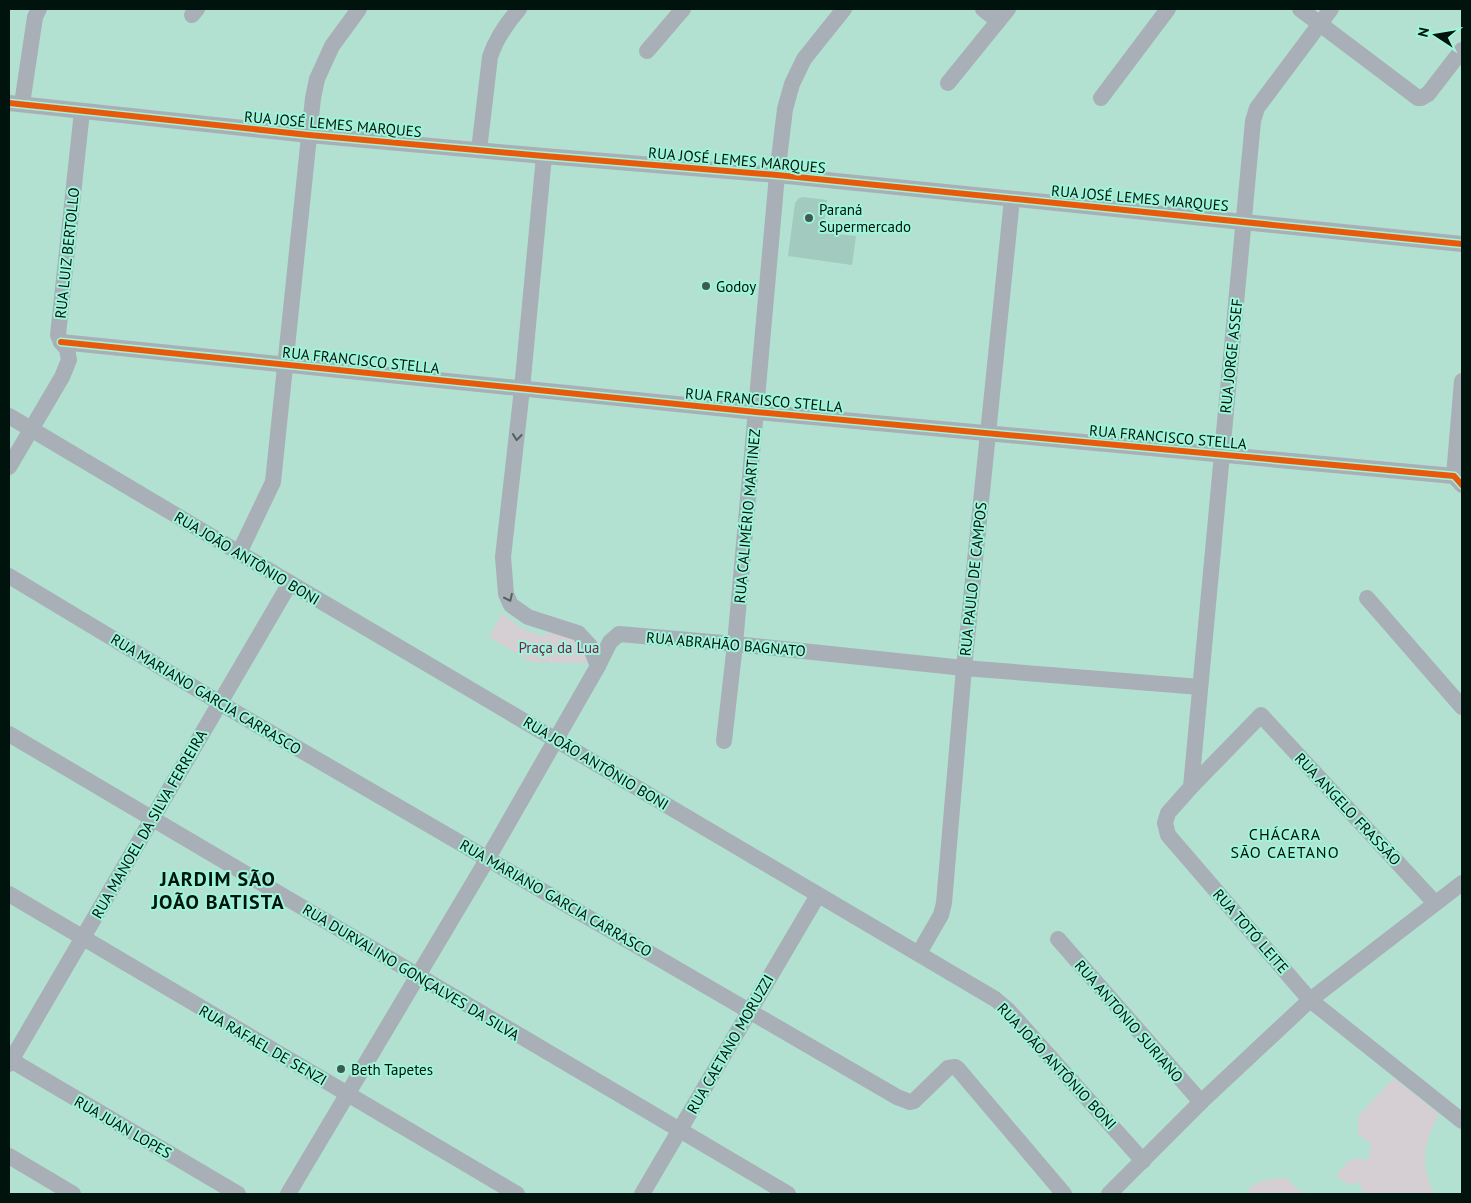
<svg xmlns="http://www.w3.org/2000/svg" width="1471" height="1203" font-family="'PT Sans',sans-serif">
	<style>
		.green { fill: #d5ced3 }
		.building { fill: #a2cabe }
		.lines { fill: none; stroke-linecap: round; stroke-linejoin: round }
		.minor { stroke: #a9afb6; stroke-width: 16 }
		.cycleway-casing { stroke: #9ef5d9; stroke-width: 9 }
		.cycleway { stroke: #e8590c; stroke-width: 6 }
		.oneway { stroke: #546161 }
		.poi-dot { fill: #3e5b51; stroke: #9ef5d9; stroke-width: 2 }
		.labels { text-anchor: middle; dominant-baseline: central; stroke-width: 4; stroke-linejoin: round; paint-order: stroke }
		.street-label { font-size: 15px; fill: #00130c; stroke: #9ef5d9 }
		.poi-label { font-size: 15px; fill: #00130c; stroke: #9ef5d9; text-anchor: start }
		.park-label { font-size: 15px; fill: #7b1e50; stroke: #9ef5d9 }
		.neighbourhood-label { font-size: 16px; letter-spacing: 1px; fill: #00130c; stroke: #9ef5d9 }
		.district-label { font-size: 20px; font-weight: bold; letter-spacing: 1px; fill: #00130c; stroke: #9ef5d9 }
	</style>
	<rect width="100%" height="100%" fill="#b2e1d2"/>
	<g class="green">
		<path d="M502,613L521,628L541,636L558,631L576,639L587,658L586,663L531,662L489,637Z"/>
		<path d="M1394,1078L1439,1114C1423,1145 1420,1162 1434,1194H1365L1358,1182L1350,1185L1336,1177C1346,1161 1349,1156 1368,1160L1371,1143L1358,1135V1116Z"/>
		<path d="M1286,1178L1303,1194H1246C1253,1179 1272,1179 1286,1178Z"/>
	</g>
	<path class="building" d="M802,197L827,200L823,233L856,236L852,265L788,256L795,203L798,199Z"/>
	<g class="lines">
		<g class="minor">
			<path d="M983,9L998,21"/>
			<path d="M1300,9L1418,98H1421L1428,94L1462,50"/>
			<path d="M192,15L197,9"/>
			<path d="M647,51L683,9"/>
			<path d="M948,83L1008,9"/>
			<path d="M1101,98L1168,9"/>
			<path d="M9,103L309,135L544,156L777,175L1462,244"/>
			<path d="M22,104L35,17L39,9"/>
			<path d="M479,150L490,57C496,38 506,24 519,9"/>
			<path d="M544,156L522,389L503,557L506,594L511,605L528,617L578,633L590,646L598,666"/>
			<path d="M61,342L756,412L1454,476L1462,485"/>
			<path d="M9,416L290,583L995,999L1008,1010L1143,1161"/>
			<path d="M9,467L62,377L69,360L67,349L61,342L58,335L82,111"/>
			<path d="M1454,476L1462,381"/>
			<path d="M239,553L273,482L313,98L317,79L332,46L359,9"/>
			<path d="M9,576L230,709L897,1097L910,1102L914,1101L948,1068L955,1067L958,1069L1064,1194"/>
			<path d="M1367,598L1462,707"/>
			<path d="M9,734L788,1194"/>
			<path d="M724,741L735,644L777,175L785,109L792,84L804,59L844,9"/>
			<path d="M1191,787L1253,121L1257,108L1331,9"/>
			<path d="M9,894L517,1194"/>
			<path d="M1435,903L1261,715L1191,787L1168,813L1165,823L1168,835L1310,1000L1462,1121"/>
			<path d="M1058,939L1201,1102"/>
			<path d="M919,953L941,915L944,903L964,668L1012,199"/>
			<path d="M9,1059L238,1194"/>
			<path d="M9,1064L290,583"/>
			<path d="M9,1156L73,1194"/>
			<path d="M288,1194L488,858L598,666L610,642L619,634L735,644L964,668L1200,687"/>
			<path d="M642,1194L818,895"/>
			<path d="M1109,1194L1201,1102L1310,1000L1462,883"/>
		</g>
		<defs>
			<g id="cycleway">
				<path d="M9,103L309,135L544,156L777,175L1462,244"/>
				<path d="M61,342L756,412L1454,476L1462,485"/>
			</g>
		</defs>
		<use href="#cycleway" class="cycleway-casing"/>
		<use href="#cycleway" class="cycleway"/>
	</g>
	<defs><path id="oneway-chevron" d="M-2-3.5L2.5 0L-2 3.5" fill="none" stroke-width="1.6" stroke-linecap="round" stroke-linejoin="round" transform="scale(1.25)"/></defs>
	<g class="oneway">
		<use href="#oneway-chevron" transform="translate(517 437) rotate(96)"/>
		<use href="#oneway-chevron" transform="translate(509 598) rotate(65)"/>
	</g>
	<g class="poi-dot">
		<circle cx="809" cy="218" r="5"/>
		<circle cx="706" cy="286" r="5"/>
		<circle cx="341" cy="1069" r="5"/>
	</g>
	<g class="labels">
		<g class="street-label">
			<text transform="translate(333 124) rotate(5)">RUA JOSÉ LEMES MARQUES</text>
			<text transform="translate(737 160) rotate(5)">RUA JOSÉ LEMES MARQUES</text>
			<text transform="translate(1140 198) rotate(5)">RUA JOSÉ LEMES MARQUES</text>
			<text transform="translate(67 253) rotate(-84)">RUA LUIZ BERTOLLO</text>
			<text transform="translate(1231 356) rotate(-84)">RUA JORGE ASSEF</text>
			<text transform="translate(361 360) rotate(6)">RUA FRANCISCO STELLA</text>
			<text transform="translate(764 400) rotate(5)">RUA FRANCISCO STELLA</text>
			<text transform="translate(1168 437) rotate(5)">RUA FRANCISCO STELLA</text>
			<text transform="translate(747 516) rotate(-85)">RUA CALIMÉRIO MARTINEZ</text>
			<text transform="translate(247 558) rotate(31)">RUA JOÃO ANTÔNIO BONI</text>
			<text transform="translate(973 579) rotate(-84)">RUA PAULO DE CAMPOS</text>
			<text transform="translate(726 644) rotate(5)">RUA ABRAHÃO BAGNATO</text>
			<text transform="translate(206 694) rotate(31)">RUA MARIANO GARCIA CARRASCO</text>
			<text transform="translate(596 763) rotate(31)">RUA JOÃO ANTÔNIO BONI</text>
			<text transform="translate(1348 809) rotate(47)">RUA ANGELO FRASSÃO</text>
			<text transform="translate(149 824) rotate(-60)">RUA MANOEL DA SILVA FERREIRA</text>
			<text transform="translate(556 898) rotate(30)">RUA MARIANO GARCIA CARRASCO</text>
			<text transform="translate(1251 931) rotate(49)">RUA TOTÓ LEITE</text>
			<text transform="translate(411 972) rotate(31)">RUA DURVALINO GONÇALVES DA SILVA</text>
			<text transform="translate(1129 1021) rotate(49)">RUA ANTONIO SURIANO</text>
			<text transform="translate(730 1044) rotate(-60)">RUA CAETANO MORUZZI</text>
			<text transform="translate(263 1045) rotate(30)">RUA RAFAEL DE SENZI</text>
			<text transform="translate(1057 1066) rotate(47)">RUA JOÃO ANTÔNIO BONI</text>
			<text transform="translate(123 1127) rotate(30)">RUA JUAN LOPES</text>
		</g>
		<g class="poi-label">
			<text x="819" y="209">Paraná<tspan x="819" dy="17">Supermercado</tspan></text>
			<text x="716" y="286">Godoy</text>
			<text x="351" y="1069">Beth Tapetes</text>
		</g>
		<g class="park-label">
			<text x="559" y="647">Praça da Lua</text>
		</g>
		<g class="neighbourhood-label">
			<text x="1285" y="834">CHÁCARA<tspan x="1285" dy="18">SÃO CAETANO</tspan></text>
		</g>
		<g class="district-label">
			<text x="218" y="879">JARDIM SÃO<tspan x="218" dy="23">JOÃO BATISTA</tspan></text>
		</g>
	</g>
	<rect width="1471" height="1203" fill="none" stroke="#00130c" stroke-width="20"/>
	<g transform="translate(1436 35) rotate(282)" stroke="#9ef5d9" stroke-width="4" paint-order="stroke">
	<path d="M0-4L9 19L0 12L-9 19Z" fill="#00130c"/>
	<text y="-8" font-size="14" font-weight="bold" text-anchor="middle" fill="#00130c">N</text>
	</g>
</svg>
